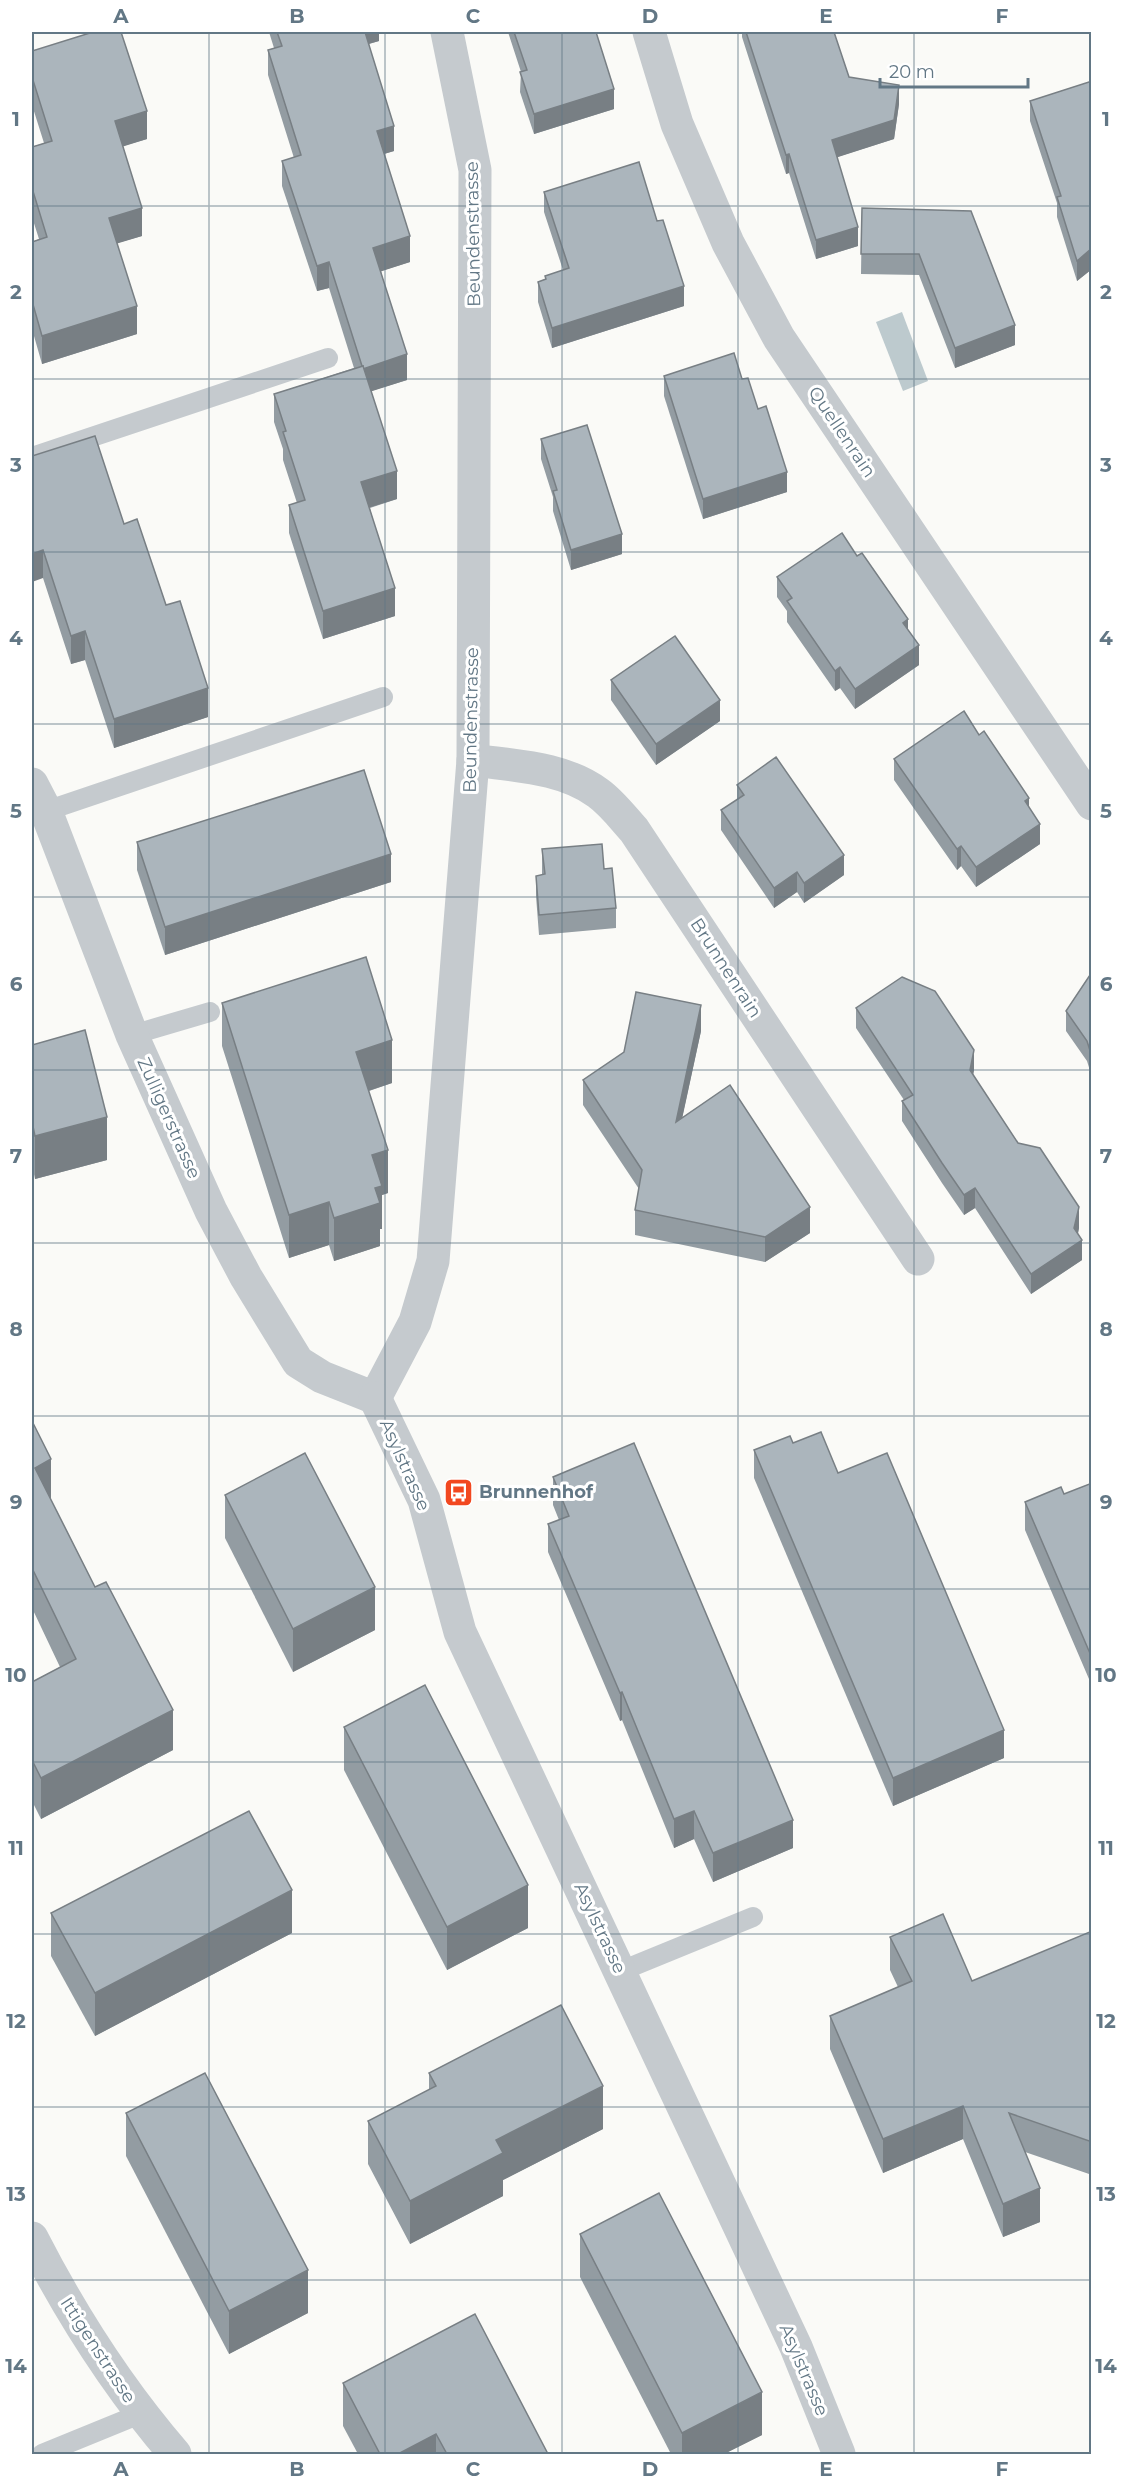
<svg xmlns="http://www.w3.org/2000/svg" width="1123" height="2486" font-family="Montserrat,sans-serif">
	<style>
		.water { fill: #bdcace }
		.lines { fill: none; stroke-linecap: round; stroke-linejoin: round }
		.lane { stroke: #c5cace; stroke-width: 20 }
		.street { stroke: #c5cace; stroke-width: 33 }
		.wall { fill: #939ca2 }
		.shaded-wall { fill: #787f84 }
		.building { fill: #abb5bc; stroke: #787f84; stroke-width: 1.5 }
		.grid { fill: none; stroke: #627785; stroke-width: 1.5; stroke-opacity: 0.55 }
		.labels { text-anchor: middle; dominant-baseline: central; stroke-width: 6; stroke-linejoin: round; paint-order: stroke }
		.street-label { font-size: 18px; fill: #627785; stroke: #fff }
		.poi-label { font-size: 18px; font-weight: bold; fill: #627785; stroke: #fff; text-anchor: start }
		.neatline { fill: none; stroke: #627785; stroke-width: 2 }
		.grid-label { font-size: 20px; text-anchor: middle; font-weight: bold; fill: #627785 }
	</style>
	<rect width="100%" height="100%" fill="#fafaf7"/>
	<path class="water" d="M902,312L928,381L903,391L876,322Z"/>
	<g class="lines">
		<g class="lane">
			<path d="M32,457L328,358"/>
			<path d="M46,811L383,697"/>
			<path d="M132,1035L210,1012"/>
			<path d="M621,1971L753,1917"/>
			<path d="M42,2454L140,2414"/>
		</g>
		<g class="street">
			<path d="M649,32L677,124L728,243L779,338L1092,804"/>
			<path d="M473,760C515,766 563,767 598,793C612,803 623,818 634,830L918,1259"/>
			<path d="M32,784L46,811L132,1035L211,1211L246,1277L298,1362L322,1377L375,1398"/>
			<path d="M375,1398L415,1322L433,1261L473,760L475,170L447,32"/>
			<path d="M375,1398L424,1500L460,1632L796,2347L839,2454"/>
			<path d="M32,2238C72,2316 118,2388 175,2454"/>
		</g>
	</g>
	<g class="wall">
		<path d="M269,32H379V41L369,44L394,151L384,154L410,262L381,271L407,380L371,391L397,499L370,508L395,616L323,639L289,533V505L297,503L283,460V449L274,422V394L354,368L329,288L317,291L282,186V161L294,158L268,75V50L274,48Z"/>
		<path d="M508,32H596L614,109L534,134L520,92L521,72Z"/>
		<path d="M742,32H834L849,77L899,104L894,139L837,157L858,246L816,259L789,173L786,174L742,37Z"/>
		<path d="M32,51L147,139L123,146L142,236L117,243L137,334L42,364L32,329V242L39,239L32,217V147L44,143L32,105Z"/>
		<path d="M1092,81V269L1077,281L1057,217V203L1030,121V101Z"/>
		<path d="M544,192L684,306L552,348L538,302V282L545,280V276L563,270L544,212Z"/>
		<path d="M862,208L971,211L1015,345L955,368L919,275L861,274Z"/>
		<path d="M664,376L758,409L787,492L703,519L664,396Z"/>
		<path d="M541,439L622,554L571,570L553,511V497L541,459Z"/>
		<path d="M32,456L124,524L166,605L208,717L114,748L85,660L71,664L43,578Z"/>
		<path d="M777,577L908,630L919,665L855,709L840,688L835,691L787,622V611L777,597Z"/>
		<path d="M611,680L720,721L656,765L611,700Z"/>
		<path d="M979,735L1029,807L1040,844L976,887L961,866L957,870L894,780V759Z"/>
		<path d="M737,785L844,875L804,903L797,892L774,908L721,830V810L737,800Z"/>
		<path d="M137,842L391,882L165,955L137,870Z"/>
		<path d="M542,849L604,869L616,908V928L539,935L536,896V876L542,875Z"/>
		<path d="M1092,972V1077L1087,1061L1066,1031V1011Z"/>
		<path d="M222,1003L392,1083L369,1091L388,1193L382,1195V1229H380V1246L334,1261L329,1245L289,1258L222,1046Z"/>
		<path d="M856,1008L974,1070L973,1075L1018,1143L1079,1228L1078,1234L1082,1260L1031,1294L975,1208L964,1215L942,1183L902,1121V1101L904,1100L856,1028Z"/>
		<path d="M701,1031L682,1118L810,1233L765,1262L635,1235V1210L639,1189L583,1105V1080Z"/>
		<path d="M32,1045L107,1160L35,1179L32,1165Z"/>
		<path d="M32,1421L51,1500L173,1750L41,1819L32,1801V1682L60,1667L32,1608Z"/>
		<path d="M793,1443L838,1473L1004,1758L893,1806L754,1478V1450Z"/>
		<path d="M553,1477L793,1848L713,1882L694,1839L674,1848L622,1720L620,1721L548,1552V1524L559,1520L553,1505Z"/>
		<path d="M1092,1483V1686L1025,1530V1502L1064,1494Z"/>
		<path d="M225,1495L375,1630L293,1672L225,1538Z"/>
		<path d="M344,1727L528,1928L447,1970L344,1770Z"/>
		<path d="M51,1913L292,1933L95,2036L51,1956Z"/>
		<path d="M1092,1931V2175L1025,2152L1040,2222L1003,2237L963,2139L883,2173L830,2049V2016L898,1987L890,1970V1937L972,1981Z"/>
		<path d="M429,2073L603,2129L503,2180V2196L410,2244L368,2164V2121L429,2090Z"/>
		<path d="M126,2113L308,2313L229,2354L126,2156Z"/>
		<path d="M580,2234L762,2435L724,2454H671L580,2277Z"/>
		<path d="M343,2383L548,2454H358L343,2426Z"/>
	</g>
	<g class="shaded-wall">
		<path d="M361,32H379V41L361,46Z"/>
		<path d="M899,85V104L894,139L832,159V140Z"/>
		<path d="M614,89V109L534,134V114Z"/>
		<path d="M147,111V139L115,149V121Z"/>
		<path d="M394,126V151L377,156V131Z"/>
		<path d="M789,154V173L786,174V155Z"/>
		<path d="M142,208V236L109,246V218Z"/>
		<path d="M858,227V246L816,259V240Z"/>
		<path d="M410,236V262L373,274V248Z"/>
		<path d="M1092,248V269L1077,281V261Z"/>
		<path d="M329,262V288L317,291V266Z"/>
		<path d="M684,286V306L552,348V328Z"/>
		<path d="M137,306V334L42,364V336Z"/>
		<path d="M1015,325V345L955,368V348Z"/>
		<path d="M407,354V380L363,394V369Z"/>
		<path d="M397,471V499L361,510V482Z"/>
		<path d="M787,472V492L703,519V499Z"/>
		<path d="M622,534V554L571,570V550Z"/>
		<path d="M43,550V578L32,582V554Z"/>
		<path d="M395,588V616L323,639V611Z"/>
		<path d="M908,619V639L903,623Z"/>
		<path d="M85,631V660L71,664V636Z"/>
		<path d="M919,645V665L855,709V689Z"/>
		<path d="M840,667V688L835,691V671Z"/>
		<path d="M208,688V717L114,748V719Z"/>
		<path d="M720,700V721L656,765V744Z"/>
		<path d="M1029,798V818L1025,801Z"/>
		<path d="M1040,824V844L976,887V867Z"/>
		<path d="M961,846V866L957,870V849Z"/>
		<path d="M391,854V882L165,955V927Z"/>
		<path d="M844,855V875L804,903V883Z"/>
		<path d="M797,872V892L774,908V888Z"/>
		<path d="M701,1005V1031L676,1147V1122Z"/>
		<path d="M392,1040V1083L356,1095V1052Z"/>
		<path d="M974,1050V1070L970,1090V1070Z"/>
		<path d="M107,1117V1160L35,1179V1136Z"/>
		<path d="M388,1150V1193L382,1195V1229H380V1246L334,1261V1218L372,1155Z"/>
		<path d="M975,1188V1208L964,1215V1195Z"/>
		<path d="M329,1202V1245L289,1258V1215Z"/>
		<path d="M810,1207V1233L765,1262V1237Z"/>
		<path d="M1079,1207V1228L1075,1245L1082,1240V1260L1031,1294V1274L1074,1228Z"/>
		<path d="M51,1459V1500L35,1468Z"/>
		<path d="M375,1587V1630L293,1672V1629Z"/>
		<path d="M622,1692V1720L620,1721V1693Z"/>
		<path d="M173,1710V1750L41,1819V1778Z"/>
		<path d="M1004,1730V1758L893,1806V1778Z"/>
		<path d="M694,1811V1839L674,1848V1819Z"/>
		<path d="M793,1820V1848L713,1882V1853Z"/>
		<path d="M528,1885V1928L447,1970V1927Z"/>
		<path d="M292,1890V1933L95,2036V1993Z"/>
		<path d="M603,2086V2129L503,2180V2196L410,2244V2201L496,2140Z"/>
		<path d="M963,2106V2139L883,2173V2139Z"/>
		<path d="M1040,2188V2222L1003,2237V2204Z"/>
		<path d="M308,2270V2313L229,2354V2311Z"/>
		<path d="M762,2392V2435L724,2454H682V2433Z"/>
		<path d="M436,2434V2454H398Z"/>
	</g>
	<g class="building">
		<path d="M93,32H121L147,111L115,121L142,208L109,218L137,306L42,336L32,301V242L47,237L32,188V147L52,141L32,77V51Z"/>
		<path d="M277,32H365L394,126L377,131L410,236L373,248L407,354L363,369V366H362L329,262L317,266L282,161L301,155L268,50L282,46Z"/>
		<path d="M514,32H596L614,89L534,114L520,72L527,70Z"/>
		<path d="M746,32H834L849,77L899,85L894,120L832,140L858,227L816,240L789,154L786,155Z"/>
		<path d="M1092,81V248L1077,261L1057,197L1061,196L1030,101Z"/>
		<path d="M639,162L657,221L663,220L684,286L552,328L538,282L546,279L545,276L569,268L544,192Z"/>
		<path d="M862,208L971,211L1015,325L955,348L919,254H861Z"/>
		<path d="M734,353L742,379L748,378L758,409L766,406L787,472L703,499L664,376Z"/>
		<path d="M363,366L397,471L361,482L395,588L323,611L289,505L305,500L283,432L286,431L274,394Z"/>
		<path d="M587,425L622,534L571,550L553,491L557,490L541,439Z"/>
		<path d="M95,436L124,524L137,519L166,605L180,601L208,688L114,719L85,631L71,636L43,550L32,554V456Z"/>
		<path d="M842,533L857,556L862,553L908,619L903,623L919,645L855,689L840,667L835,671L787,601L792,598L777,577Z"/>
		<path d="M675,636L720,700L656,744L611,680Z"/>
		<path d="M964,711L979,735L984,731L1029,798L1025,801L1040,824L976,867L961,846L957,849L894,759Z"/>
		<path d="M776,757L844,855L804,883L797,872L774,888L721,810L744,795L737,785Z"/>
		<path d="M364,770L391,854L165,927L137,842Z"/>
		<path d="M602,844L604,869L612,868L616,908L539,915L536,876L545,874L542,849Z"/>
		<path d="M366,957L392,1040L356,1052L388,1150L372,1155L382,1186L375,1188L380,1203L334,1218L329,1202L289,1215L222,1003Z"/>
		<path d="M1092,972V1057L1087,1041L1066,1011Z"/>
		<path d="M902,977L935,991L974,1050L970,1070L1018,1143L1040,1148L1079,1207L1074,1228L1082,1240L1031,1274L975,1188L964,1195L942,1163L902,1101L913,1095L856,1008Z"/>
		<path d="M636,992L701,1005L676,1122L730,1085L810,1207L765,1237L635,1210L642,1170L583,1080L624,1052Z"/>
		<path d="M85,1030L107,1117L35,1136L32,1122V1045Z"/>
		<path d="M32,1421L51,1459L35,1468L95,1587L106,1582L173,1710L41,1778L32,1760V1682L76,1659L32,1568Z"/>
		<path d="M821,1432L838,1473L887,1453L1004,1730L893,1778L754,1450L790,1436L793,1443Z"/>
		<path d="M634,1443L793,1820L713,1853L694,1811L674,1819L622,1692L620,1693L548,1524L569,1516L553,1477Z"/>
		<path d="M305,1453L375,1587L293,1629L225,1495Z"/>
		<path d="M1092,1483V1658L1025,1502L1061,1487L1064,1494Z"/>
		<path d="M425,1685L528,1885L447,1927L344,1727Z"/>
		<path d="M249,1811L292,1890L95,1993L51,1913Z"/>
		<path d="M943,1914L972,1981L1092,1931V2142L1009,2113L1040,2188L1003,2204L963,2106L883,2139L830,2016L912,1981L890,1937Z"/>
		<path d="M561,2005L603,2086L496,2140L503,2153L410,2201L368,2121L436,2086L429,2073Z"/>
		<path d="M205,2073L308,2270L229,2311L126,2113Z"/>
		<path d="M659,2193L762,2392L682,2433L580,2234Z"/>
		<path d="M475,2314L548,2454H447L436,2434L398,2454H380L343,2383Z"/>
	</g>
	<path class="grid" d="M209,32V2454M385,32V2454M562,32V2454M738,32V2454M914,32V2454M32,206H1092M32,379H1092M32,552H1092M32,724H1092M32,897H1092M32,1070H1092M32,1243H1092M32,1416H1092M32,1589H1092M32,1762H1092M32,1934H1092M32,2107H1092M32,2280H1092"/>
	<defs>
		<symbol id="bus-square" viewBox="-11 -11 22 22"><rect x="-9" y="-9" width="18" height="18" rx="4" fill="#f24820" stroke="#fff"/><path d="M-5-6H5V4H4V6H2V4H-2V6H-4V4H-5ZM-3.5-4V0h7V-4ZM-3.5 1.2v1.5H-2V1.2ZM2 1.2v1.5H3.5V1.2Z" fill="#fff"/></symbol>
	</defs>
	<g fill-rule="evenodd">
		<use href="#bus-square" x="442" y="1476" width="33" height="33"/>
	</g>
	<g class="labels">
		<g class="street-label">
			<text transform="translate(473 234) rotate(-91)">Beundenstrasse</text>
			<text transform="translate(842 432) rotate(56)">Quellenrain</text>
			<text transform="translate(471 720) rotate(-89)">Beundenstrasse</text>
			<text transform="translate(726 968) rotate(57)">Brunnenrain</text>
			<text transform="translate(169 1118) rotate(66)">Zulligerstrasse</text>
			<text transform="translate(405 1465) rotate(66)">Asylstrasse</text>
			<text transform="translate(600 1928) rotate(65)">Asylstrasse</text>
			<text transform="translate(98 2350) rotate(57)">Ittigenstrasse</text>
			<text transform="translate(804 2370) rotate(67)">Asylstrasse</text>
		</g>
		<g class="poi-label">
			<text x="479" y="1492">Brunnenhof</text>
		</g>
	</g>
	<rect width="1123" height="2486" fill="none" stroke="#ffffff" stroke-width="66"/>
	<path d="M880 78v9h148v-9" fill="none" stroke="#627785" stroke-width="3"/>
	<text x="889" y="78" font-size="18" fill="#627785" stroke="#ffffff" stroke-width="4.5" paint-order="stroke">20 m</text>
	<rect x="33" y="33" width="1057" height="2420" class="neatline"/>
	<g class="grid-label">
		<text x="121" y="23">A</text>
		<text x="297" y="23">B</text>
		<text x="473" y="23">C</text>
		<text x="650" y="23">D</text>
		<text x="826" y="23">E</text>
		<text x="1002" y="23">F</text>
		<text x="16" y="126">1</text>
		<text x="1106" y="126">1</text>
		<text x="16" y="299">2</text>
		<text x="1106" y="299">2</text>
		<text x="16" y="472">3</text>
		<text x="1106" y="472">3</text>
		<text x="16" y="645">4</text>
		<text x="1106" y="645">4</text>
		<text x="16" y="818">5</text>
		<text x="1106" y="818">5</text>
		<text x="16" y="991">6</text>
		<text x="1106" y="991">6</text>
		<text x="16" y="1163">7</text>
		<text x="1106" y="1163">7</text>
		<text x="16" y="1336">8</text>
		<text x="1106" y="1336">8</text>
		<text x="16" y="1509">9</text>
		<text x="1106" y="1509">9</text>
		<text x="16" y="1682">10</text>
		<text x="1106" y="1682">10</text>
		<text x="16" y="1855">11</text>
		<text x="1106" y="1855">11</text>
		<text x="16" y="2028">12</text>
		<text x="1106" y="2028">12</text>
		<text x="16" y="2201">13</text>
		<text x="1106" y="2201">13</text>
		<text x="16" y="2373">14</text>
		<text x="1106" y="2373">14</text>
		<text x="121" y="2476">A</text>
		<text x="297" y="2476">B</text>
		<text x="473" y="2476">C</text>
		<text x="650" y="2476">D</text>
		<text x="826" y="2476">E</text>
		<text x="1002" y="2476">F</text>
	</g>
</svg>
